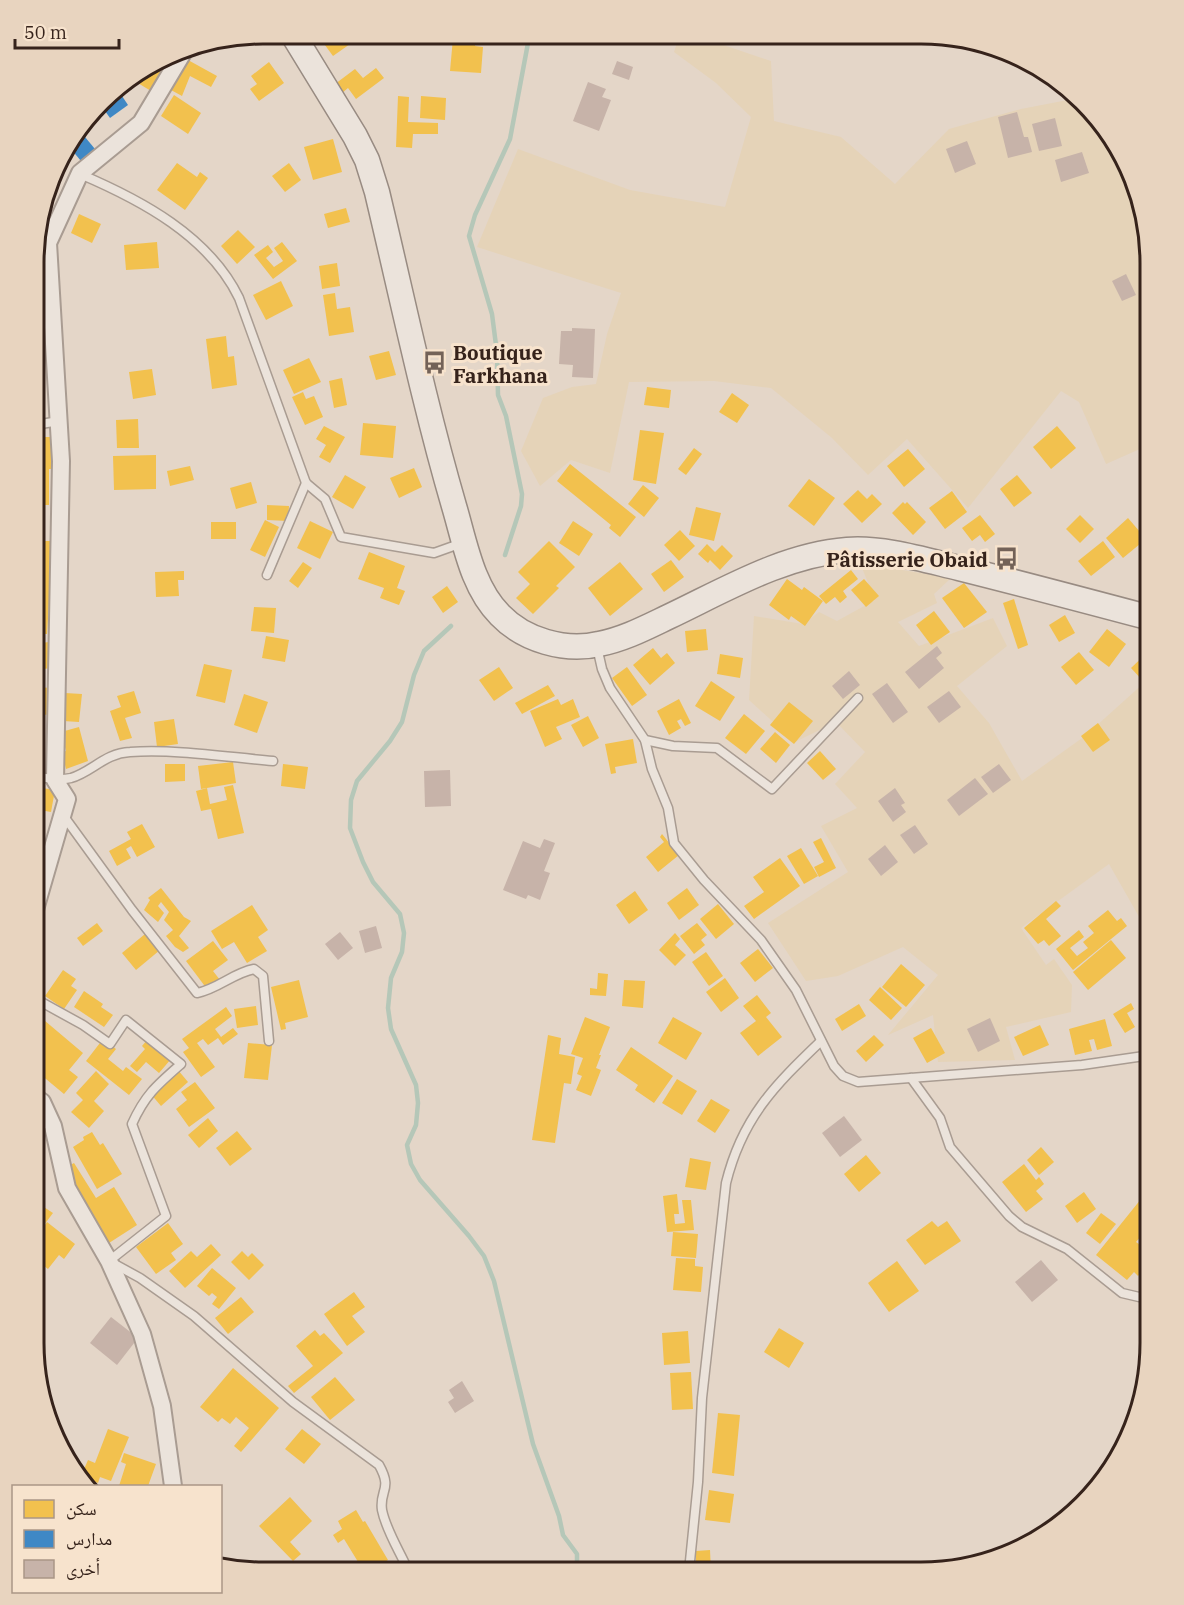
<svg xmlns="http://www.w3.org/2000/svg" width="1184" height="1605" font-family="'IBM Plex Serif','Noto Naskh Arabic',serif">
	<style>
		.farmland { fill: #e5d3b8 }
		.homes { fill: #f2c14e }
		.schools { fill: #3f88c5 }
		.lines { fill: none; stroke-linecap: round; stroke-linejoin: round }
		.stream { stroke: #b5c7b8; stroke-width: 4.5 }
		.building { fill: #c7b3a9 }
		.lane-casing { stroke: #a99c92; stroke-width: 11 }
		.street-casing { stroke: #a99c92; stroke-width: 20 }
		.secondary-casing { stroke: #988b82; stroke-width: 27 }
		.lane { stroke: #ebe3db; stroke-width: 8 }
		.street { stroke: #ebe3db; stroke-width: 16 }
		.secondary { stroke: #ebe3db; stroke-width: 24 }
		.labels { text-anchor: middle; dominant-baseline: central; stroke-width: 6; stroke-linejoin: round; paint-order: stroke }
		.poi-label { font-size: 20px; font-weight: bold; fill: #36231b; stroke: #f7e3cd; text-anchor: start }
		.rim { fill: none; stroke: #36231b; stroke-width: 3 }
	</style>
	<rect width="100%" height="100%" fill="#e4d6c8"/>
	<g class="farmland">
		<path d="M680,34H691L771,61L774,121L841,137L895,184L949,129L1021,109L1078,98L1094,112L1127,161L1151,263V444L1106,464L1079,402L1061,391L968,508L907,439L868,475L832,438L771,388L714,381L629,382L610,473L571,460L540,486L521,451L543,398L572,387L596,384L607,334L621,293L477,247L518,149L630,190L725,207L751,117L716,83L674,52Z"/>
		<path d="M860,563L951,578L934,594L937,603L898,622L919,646L993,618L1007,646L957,686L989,723L1022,781L1085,736L1145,682L1151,689V926L1146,929L1109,864L1021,928L1046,965L1054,959L1072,985L1071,1012L1006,1027L1015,1060L938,1062L933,1015L888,1035L938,975L903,947L838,976L806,981L768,923L848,872L821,826L857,808L835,784L865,752L836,722L795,742L749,700L754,616L803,624L819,612L837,621L875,600Z"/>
	</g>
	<g class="homes">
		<path d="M316,33H357L360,37L333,56Z"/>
		<path d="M453,38L476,39L475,46L483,47L481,73L450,71Z"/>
		<path d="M175,53L151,91L133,80L135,76Z"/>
		<path d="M188,60L217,76L211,87L190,76L182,96L171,90Z"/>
		<path d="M269,62L284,83L259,101L250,89L257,84L251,76Z"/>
		<path d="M376,68L384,78L356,99L348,88L342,93L335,84L355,69L363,78Z"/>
		<path d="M174,95L201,113L188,134L161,116Z"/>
		<path d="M398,96L409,97L408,122L438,123V134H413L412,148L396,147Z"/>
		<path d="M421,96L446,98L445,120L420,118Z"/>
		<path d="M333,139L342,172L313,180L304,147Z"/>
		<path d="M177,163L197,177L200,172L208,178L185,210L157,190Z"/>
		<path d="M289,163L301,180L285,192L272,176Z"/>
		<path d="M346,208L350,222L328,228L324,214Z"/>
		<path d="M79,214L101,224L92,243L71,233Z"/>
		<path d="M238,230L255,247L237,264L221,246Z"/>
		<path d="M157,242L159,268L126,270L124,245Z"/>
		<path d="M282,242L297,261L273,279L254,255L268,245L273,252L266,258L274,267L283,261L274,248Z"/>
		<path d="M337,263L340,286L322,289L319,266Z"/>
		<path d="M281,281L293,306L266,320L253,295Z"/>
		<path d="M335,293L337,309L350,307L354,332L329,336L323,295Z"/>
		<path d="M40,306L45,327L35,329V307Z"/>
		<path d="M35,336H44L45,351H35Z"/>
		<path d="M226,336L228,357L234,356L237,385L212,389L206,339Z"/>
		<path d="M389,351L396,375L376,380L369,356Z"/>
		<path d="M309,358L321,382L294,394L283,370Z"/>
		<path d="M152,369L156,395L133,399L129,372Z"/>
		<path d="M342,378L347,405L334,408L329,381Z"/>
		<path d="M647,387L671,390L669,408L644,405Z"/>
		<path d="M303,392L306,399L314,396L323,417L305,425L292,397Z"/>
		<path d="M732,393L749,405L737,423L719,412Z"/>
		<path d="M138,419L139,448H117L116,420Z"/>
		<path d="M363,423L396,426L393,458L360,455Z"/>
		<path d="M324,426L345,437L330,463L319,457L326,445L316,439Z"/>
		<path d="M1057,426L1076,448L1051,469L1033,447Z"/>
		<path d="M640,430L664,433L656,484L633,480Z"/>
		<path d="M35,437H56V469H49V505H35Z"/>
		<path d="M694,448L702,454L686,475L678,469Z"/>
		<path d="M908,449L925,469L904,487L887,466Z"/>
		<path d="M156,455V489L114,490L113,456Z"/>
		<path d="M570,464L636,517L620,537L609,528L611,525L557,481Z"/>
		<path d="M190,466L194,480L170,486L167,471Z"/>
		<path d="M414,468L422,487L399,498L390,478Z"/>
		<path d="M345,475L366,487L353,509L332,497Z"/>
		<path d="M1017,475L1032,493L1014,507L1000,489Z"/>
		<path d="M809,479L835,498L814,526L788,506Z"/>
		<path d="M251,482L257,503L236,509L230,488Z"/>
		<path d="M643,485L659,498L644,517L628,504Z"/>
		<path d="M858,490L867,499L872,494L882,504L862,523L843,504Z"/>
		<path d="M952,491L967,512L945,529L929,508Z"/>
		<path d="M1151,492V510L1142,498Z"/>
		<path d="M903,502L905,504L907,502L926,522L913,535L892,513Z"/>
		<path d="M267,505L289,506L288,521L267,520Z"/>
		<path d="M696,507L721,513L714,541L689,535Z"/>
		<path d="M980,515L995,534L985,542L980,535L972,541L962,528Z"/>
		<path d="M1080,515L1094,529L1080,543L1066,529Z"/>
		<path d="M1128,518L1146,539L1123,558L1106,538Z"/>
		<path d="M265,520L279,527L265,557L250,550Z"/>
		<path d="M310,521L333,532L320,559L297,548Z"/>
		<path d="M573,521L593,534L579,556L559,543Z"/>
		<rect x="211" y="522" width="25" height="17"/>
		<path d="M680,530L695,546L679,561L664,545Z"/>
		<path d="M40,541H53L47,634H34V549L40,550Z"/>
		<path d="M549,541L575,567L556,586L559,588L533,614L516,598L530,584L518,572Z"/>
		<path d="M1103,541L1115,557L1091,576L1078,561Z"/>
		<path d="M707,544L715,552L722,545L733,556L720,570L710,560L708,563L698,554Z"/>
		<path d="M369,552L405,566L397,588L405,591L399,605L380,598L384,588L358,579Z"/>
		<path d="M671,560L684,577L664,592L651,574Z"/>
		<path d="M303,562L312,568L298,588L289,581Z"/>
		<path d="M620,562L643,589L610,616L588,588Z"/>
		<path d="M851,570L858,579L843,591L847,597L840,603L835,597L826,604L819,596Z"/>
		<path d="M184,571V580H178L179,596L156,597L155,572Z"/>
		<path d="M787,579L802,590L804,587L823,601L805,626L791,616L789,620L769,605Z"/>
		<path d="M864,579L879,596L866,607L851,590Z"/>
		<path d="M964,583L987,612L964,628L942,598Z"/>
		<path d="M447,586L458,602L443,613L432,597Z"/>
		<path d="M1014,599L1028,645L1018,649L1003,603Z"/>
		<path d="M254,607L276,608L274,633L251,631Z"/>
		<path d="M934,611L950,632L931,645L916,625Z"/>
		<path d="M1065,615L1075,633L1059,642L1049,625Z"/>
		<path d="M706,629L708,650L687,652L685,631Z"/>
		<path d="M1107,629L1126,644L1109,667L1089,652Z"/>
		<path d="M266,636L289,640L285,662L262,658Z"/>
		<path d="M49,642L52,668L34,670V644Z"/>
		<path d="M653,648L661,658L667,653L675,663L650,685L633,665Z"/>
		<path d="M1151,649V671L1142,680L1131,668Z"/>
		<path d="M1079,652L1094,670L1076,685L1061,667Z"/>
		<path d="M720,654L743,658L740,678L717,674Z"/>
		<path d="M204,664L232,670L225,703L196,696Z"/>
		<path d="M499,667L513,688L494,701L479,680Z"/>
		<path d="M627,667L647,695L632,706L612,678Z"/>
		<path d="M711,681L735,697L720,721L695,706Z"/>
		<path d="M548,685L555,696L522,714L515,703Z"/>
		<path d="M34,687L52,688L50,715L34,714Z"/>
		<path d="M134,691L141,713L125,718L132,738L120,741L110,711L121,707L117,696Z"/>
		<path d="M65,693L82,694L79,722L63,721Z"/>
		<path d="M244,694L268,702L257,733L234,725Z"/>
		<path d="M558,699L561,705L573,699L580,717L556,727L562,739L545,747L530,711Z"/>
		<path d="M679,699L691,723L685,726L681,719L677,721L681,728L669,735L657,711Z"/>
		<path d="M789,702L813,721L794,744L770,725Z"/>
		<path d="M744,714L765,731L746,754L725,738Z"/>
		<path d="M588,716L599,738L583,747L571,725Z"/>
		<path d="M174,719L178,744L157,747L154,722Z"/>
		<path d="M1098,723L1110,740L1093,752L1081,736Z"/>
		<path d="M79,727L88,761L66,769L62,752L66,751L61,732Z"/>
		<path d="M775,732L790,745L776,763L760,749Z"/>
		<path d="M633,739L637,763L615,767L616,773L611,774L605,744Z"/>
		<path d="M34,744L45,745L42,767L34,766Z"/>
		<path d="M820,751L836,769L823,780L807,763Z"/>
		<path d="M233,762L236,783L201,789L198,766Z"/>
		<path d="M165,764H185V781L165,782Z"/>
		<path d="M283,764L308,767L305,789L281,786Z"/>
		<path d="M233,785L244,833L218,839L211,809L201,811L196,791L207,788L210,804L227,800L224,787Z"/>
		<path d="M36,787L55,790L51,812L34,809Z"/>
		<path d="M142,824L155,847L137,857L131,846L126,849L131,858L117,866L109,851L131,839L127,832Z"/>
		<path d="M662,834L679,855L658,872L646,857L664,842L660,837Z"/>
		<path d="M821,838L836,868L819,877L814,867L824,862L813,842Z"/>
		<path d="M801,848L818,876L804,884L787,856Z"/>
		<path d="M780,858L800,886L754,919L744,906L764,892L753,877Z"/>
		<path d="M161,888L184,917L191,921L179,936L189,948L183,952L175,947L166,936L173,930L164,920L169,912L161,902L158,906L164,913L158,922L144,910L150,900L148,898Z"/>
		<path d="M687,888L699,905L679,920L667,903Z"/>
		<path d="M635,891L648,910L629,924L616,905Z"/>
		<path d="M1056,901L1061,906L1046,919L1061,936L1049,946L1044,940L1038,944L1024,928Z"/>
		<path d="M718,904L734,924L716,939L700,919Z"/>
		<path d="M252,905L268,930L258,937L267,951L247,963L234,942L222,949L211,931Z"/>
		<path d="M1108,910L1117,921L1121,918L1127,926L1073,970L1056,949L1079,930L1084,937L1070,948L1077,956L1088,948L1083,942L1094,933L1088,926Z"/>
		<path d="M97,923L103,931L83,946L77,938Z"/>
		<path d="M697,923L707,935L701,940L705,945L694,954L680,936Z"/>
		<path d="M675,933L680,939L675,945L686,955L675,966L659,950Z"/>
		<path d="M145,934L160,950L136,970L122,953Z"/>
		<path d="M1111,940L1126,958L1088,990L1073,972Z"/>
		<path d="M213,941L228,960L213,971L220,980L207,989L186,961Z"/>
		<path d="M758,949L773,968L755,982L740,963Z"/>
		<path d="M706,952L723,976L709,986L692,962Z"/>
		<path d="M901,964L925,985L906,1007L882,987Z"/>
		<path d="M63,970L76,979L71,986L77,990L64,1009L45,996Z"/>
		<path d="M598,973L608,974L606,996L590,995V988L597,989Z"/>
		<path d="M725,978L739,998L721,1012L706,992Z"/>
		<path d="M299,980L308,1017L285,1023L286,1029L281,1030L271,987Z"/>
		<path d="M624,980L645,981L643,1008L622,1006Z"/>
		<path d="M880,987L902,1008L891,1020L869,1000Z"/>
		<path d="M84,991L103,1004L101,1007L113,1015L104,1027L74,1007Z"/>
		<path d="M757,995L771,1013L766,1017L782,1037L758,1056L740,1033L756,1021L743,1006Z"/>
		<path d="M1131,1003L1134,1009L1127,1013L1135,1027L1125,1033L1113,1014Z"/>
		<path d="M859,1004L866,1016L842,1031L835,1019Z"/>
		<path d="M256,1006L258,1025L237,1028L234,1009Z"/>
		<path d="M226,1007L232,1016L215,1029L221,1037L233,1028L238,1034L223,1045L218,1038L208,1045L203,1039L197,1043L215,1067L201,1077L183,1052L189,1048L182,1039Z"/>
		<path d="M38,1015L83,1053L69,1070L78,1077L64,1094L34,1069V1043L37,1039L34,1036V1020Z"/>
		<path d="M585,1017L610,1027L599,1055H601L596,1068L601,1070L591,1096L576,1090L582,1076L577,1074L583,1058L571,1054Z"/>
		<path d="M673,1017L702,1033L686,1060L658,1043Z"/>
		<path d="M1105,1019L1112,1046L1097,1050L1094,1039L1089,1040L1092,1051L1075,1055L1069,1029Z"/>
		<path d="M1040,1025L1049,1045L1023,1056L1014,1037Z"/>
		<path d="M931,1028L945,1053L927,1063L913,1038Z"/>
		<path d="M548,1035L561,1038L559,1054L575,1057L571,1084L564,1083L555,1143L532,1140Z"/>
		<path d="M874,1035L884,1045L866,1062L856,1051Z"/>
		<path d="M103,1039L116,1049L108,1059L123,1071L126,1067L142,1079L129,1095L86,1061Z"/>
		<path d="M148,1039L171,1059L159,1073L146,1062L137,1072L130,1066L145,1049L142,1046Z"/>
		<path d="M248,1043L272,1045L268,1080L244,1078Z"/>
		<path d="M631,1047L673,1076L654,1103L635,1090L638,1085L616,1070Z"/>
		<path d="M178,1070L188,1082L161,1106L150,1093Z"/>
		<path d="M96,1071L109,1084L94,1101L104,1111L89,1128L71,1112L83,1100L76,1093Z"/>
		<path d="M677,1079L697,1091L682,1115L662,1103Z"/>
		<path d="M195,1082L215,1108L189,1127L176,1109L187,1100L181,1092Z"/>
		<path d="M711,1099L730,1110L715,1133L697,1121Z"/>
		<path d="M208,1118L218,1131L199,1148L188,1135Z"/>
		<path d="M237,1131L252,1149L230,1166L216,1148Z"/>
		<path d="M92,1132L100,1145L103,1143L122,1174L97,1189L73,1147L84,1140L83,1137Z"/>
		<path d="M1041,1147L1054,1162L1039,1175L1027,1160Z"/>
		<path d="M866,1155L881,1173L859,1192L844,1174Z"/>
		<path d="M690,1158L711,1162L706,1190L685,1187Z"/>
		<path d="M74,1163L96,1198L114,1187L137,1225L109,1243L63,1169Z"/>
		<path d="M1024,1164L1036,1180L1039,1177L1044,1184L1036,1191L1043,1199L1026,1212L1002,1182Z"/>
		<path d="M1084,1192L1096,1209L1077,1223L1065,1206Z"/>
		<path d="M677,1194L679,1214H674L675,1224L685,1223L682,1200H691L694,1230L667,1232L663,1196Z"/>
		<path d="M1141,1199L1151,1206V1224L1136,1242L1151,1253V1261L1138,1276L1134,1272L1127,1280L1096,1255Z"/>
		<path d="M33,1200L53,1213L44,1225L33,1217Z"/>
		<path d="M1101,1213L1116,1224L1100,1244L1086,1233Z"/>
		<path d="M932,1221L938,1227L947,1221L961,1241L925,1265L906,1240Z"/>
		<path d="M47,1222L75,1244L64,1259L59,1255L48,1269L33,1257V1233L37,1236Z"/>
		<path d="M168,1223L183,1244L171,1253L176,1260L156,1274L136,1247Z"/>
		<path d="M673,1232L698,1234L696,1258L671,1256Z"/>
		<path d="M211,1244L221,1255L185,1288L169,1271L191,1251L197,1257Z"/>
		<path d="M242,1251L248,1257L252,1253L264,1265L249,1280L231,1262Z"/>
		<path d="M676,1258L695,1259V1266L703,1267L701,1292L673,1290Z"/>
		<path d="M897,1261L919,1291L889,1312L868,1283Z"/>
		<path d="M212,1268L236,1288L219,1309L212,1304L217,1297L212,1293L209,1296L197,1286Z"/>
		<path d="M354,1292L365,1307L352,1316L365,1332L347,1346L324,1314Z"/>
		<path d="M241,1297L254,1312L228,1334L215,1318Z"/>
		<path d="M779,1328L804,1343L789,1368L764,1352Z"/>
		<path d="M315,1330L320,1336L324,1333L343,1353L294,1393L288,1386L313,1366L296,1346Z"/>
		<path d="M688,1331L690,1363L664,1365L662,1333Z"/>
		<path d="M233,1368L279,1408L241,1452L234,1446L249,1428L236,1417L230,1424L222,1418L218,1422L200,1407Z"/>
		<path d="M691,1372L693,1409L672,1410L670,1373Z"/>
		<path d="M335,1377L355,1400L330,1420L311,1397Z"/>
		<path d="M718,1413L740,1415L734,1476L712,1473Z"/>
		<path d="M108,1429L129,1437L111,1481L100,1477L98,1483L81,1476L88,1460L95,1463Z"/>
		<path d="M302,1429L321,1444L304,1464L285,1449Z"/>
		<path d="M124,1453L156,1464L148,1486H119L126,1464L121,1462Z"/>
		<path d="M709,1490L734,1494L730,1523L705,1520Z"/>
		<path d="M290,1497L312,1521L290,1542L301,1554L293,1561L259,1526Z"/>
		<path d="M356,1510L363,1522L365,1521L388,1560L372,1570H363L344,1539L338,1543L333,1535L342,1529L338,1521Z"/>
		<path d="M710,1550L711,1571H696V1551Z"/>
	</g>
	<g class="schools">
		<path d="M118,90L128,105L110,118L100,104Z"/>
		<path d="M85,137L95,149L81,161L71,149Z"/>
	</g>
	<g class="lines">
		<g class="stream">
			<path d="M505,555L521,506L522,494L506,416L498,395L497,353L492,314L469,236L475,215L510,139L528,43V34"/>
			<path d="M451,626L424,651L414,675L402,722L390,741L357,781L351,800L350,828L363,862L373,882L400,914L404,933L402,952L391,978L388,1008L391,1029L416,1085L418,1103L416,1125L407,1145L411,1164L420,1180L469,1236L484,1256L494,1281L533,1444L559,1516L563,1535L577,1554V1571"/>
		</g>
	</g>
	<g class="building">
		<path d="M617,61L633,67L629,80L612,74Z"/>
		<path d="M588,82L606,89L602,97L611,100L599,131L573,121Z"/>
		<path d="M1017,112L1024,137H1028L1032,152L1008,158L998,117Z"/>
		<path d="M1055,118L1062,146L1039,151L1032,124Z"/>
		<path d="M967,141L976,164L955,173L946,149Z"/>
		<path d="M1082,152L1089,173L1061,182L1055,160Z"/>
		<path d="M1126,274L1136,295L1122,301L1112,281Z"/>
		<path d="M572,328L595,329L593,378L572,377L573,365L559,364L561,331H572Z"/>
		<path d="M937,646L942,653L936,658L944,668L919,689L905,672Z"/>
		<path d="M849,671L860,685L843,699L832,686Z"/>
		<path d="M887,683L908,712L893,723L872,694Z"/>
		<path d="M949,691L961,707L939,723L927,707Z"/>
		<path d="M999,764L1011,780L993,793L981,777Z"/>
		<path d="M450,770L451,806L425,807L424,771Z"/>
		<path d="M975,778L988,794L959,816L947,800Z"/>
		<path d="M895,788L905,803L901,805L906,812L893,822L878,801Z"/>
		<path d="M915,825L928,844L914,854L900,835Z"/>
		<path d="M544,839L555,843L544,871L550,873L540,900L528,895L526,899L503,890L523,841L540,848Z"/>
		<path d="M885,845L898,862L881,876L868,859Z"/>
		<path d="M376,926L382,948L365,953L359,931Z"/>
		<path d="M340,932L353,948L338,960L325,944Z"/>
		<path d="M990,1018L1000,1041L978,1052L967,1029Z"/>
		<path d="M844,1116L862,1140L840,1157L822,1133Z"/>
		<path d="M1041,1260L1058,1280L1032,1302L1015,1282Z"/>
		<path d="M111,1317L138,1338L117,1365L90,1343Z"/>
		<path d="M462,1381L474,1401L455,1413L448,1402L454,1398L449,1390Z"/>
		<path d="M661,1562L665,1571H647L646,1568Z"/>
	</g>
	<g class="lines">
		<defs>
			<g id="lane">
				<path d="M80,174C141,200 209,236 239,298L306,483L325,499L341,537L434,553L462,543"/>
				<path d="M35,246L48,243"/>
				<path d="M35,425L59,421"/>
				<path d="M267,575L306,483"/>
				<path d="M597,647L602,669L610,688L645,740L673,746L717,748L772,789L858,698"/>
				<path d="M645,740L652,769L668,808L674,843L704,880L761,940L796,990L834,1066L843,1076L858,1082L1082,1065L1151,1055"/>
				<path d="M34,776C47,778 58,781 71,778C92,772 105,753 130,752C177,749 226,757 273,761"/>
				<path d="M63,815L132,910L197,993C218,989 233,973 254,969L263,976L269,1041"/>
				<path d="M34,998L83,1025L110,1044L126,1020L181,1064C157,1085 145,1095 132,1124L166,1216L109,1261L140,1278L194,1316L293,1402L379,1465C393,1490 379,1490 382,1510C386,1530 399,1550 407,1568"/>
				<path d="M911,1078L940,1118L950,1147L1009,1216L1022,1227L1067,1249L1122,1293L1139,1297L1151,1295"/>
				<path d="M689,1571L698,1482L702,1398L726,1183C742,1118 774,1086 821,1041"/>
			</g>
			<g id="street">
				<path d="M34,913L67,799L55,780L61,461L48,243L80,173L141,123L187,46"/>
				<path d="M33,1096L42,1102L53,1126L67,1188L109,1261L142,1334L162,1406L173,1486"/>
			</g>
			<path id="secondary" d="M292,33L355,136L367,160L377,192C402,297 424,403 454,506C465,543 472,587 500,615C524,640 565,652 599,644C624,639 645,628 668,617C725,590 783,555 847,550C882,547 925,560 959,568C1023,584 1087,601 1151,618"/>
		</defs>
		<use href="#lane" class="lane-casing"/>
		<use href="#street" class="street-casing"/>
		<use href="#secondary" class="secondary-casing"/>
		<use href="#lane" class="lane"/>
		<use href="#street" class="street"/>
		<use href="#secondary" class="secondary"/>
	</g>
	<defs>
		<symbol id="bus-bare" viewBox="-9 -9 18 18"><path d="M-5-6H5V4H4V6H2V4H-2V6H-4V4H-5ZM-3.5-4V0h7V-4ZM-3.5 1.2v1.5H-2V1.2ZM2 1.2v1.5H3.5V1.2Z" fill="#736258" stroke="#f7e3cd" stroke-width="2.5" paint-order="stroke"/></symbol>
	</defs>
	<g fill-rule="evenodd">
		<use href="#bus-bare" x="418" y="346" width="33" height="33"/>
		<use href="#bus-bare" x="990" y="542" width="33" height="33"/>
	</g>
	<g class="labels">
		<g class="poi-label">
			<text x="453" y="352">Boutique<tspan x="453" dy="23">Farkhana</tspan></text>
			<text x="988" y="559" text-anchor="end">Pâtisserie Obaid</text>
		</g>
	</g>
	<path d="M0 0H1184V1605H0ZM263 44H921A219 219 0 0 1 1140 263V1343A219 219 0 0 1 921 1562H263A219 219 0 0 1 44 1343V263A219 219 0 0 1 263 44Z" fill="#e8d4bf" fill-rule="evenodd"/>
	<path class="rim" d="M263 44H921A219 219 0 0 1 1140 263V1343A219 219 0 0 1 921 1562H263A219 219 0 0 1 44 1343V263A219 219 0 0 1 263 44Z"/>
	<rect x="12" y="1485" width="210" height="108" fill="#f7e3cd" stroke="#aa9686" stroke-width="1.5"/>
	<rect x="24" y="1500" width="30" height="18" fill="#f2c14e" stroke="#aa9686" stroke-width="1.5"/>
	<text x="66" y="1515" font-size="18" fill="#36231b">سكن</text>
	<rect x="24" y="1530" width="30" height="18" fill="#3f88c5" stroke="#aa9686" stroke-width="1.5"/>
	<text x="66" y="1545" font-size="18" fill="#36231b">مدارس</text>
	<rect x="24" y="1560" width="30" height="18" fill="#c7b3a9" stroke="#aa9686" stroke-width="1.5"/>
	<text x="66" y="1575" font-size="18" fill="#36231b">أخرى</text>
	<path d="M15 39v9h104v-9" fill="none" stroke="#36231b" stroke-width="3"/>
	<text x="24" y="39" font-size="18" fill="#36231b" stroke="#f7e3cd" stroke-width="4.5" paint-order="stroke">50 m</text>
</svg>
